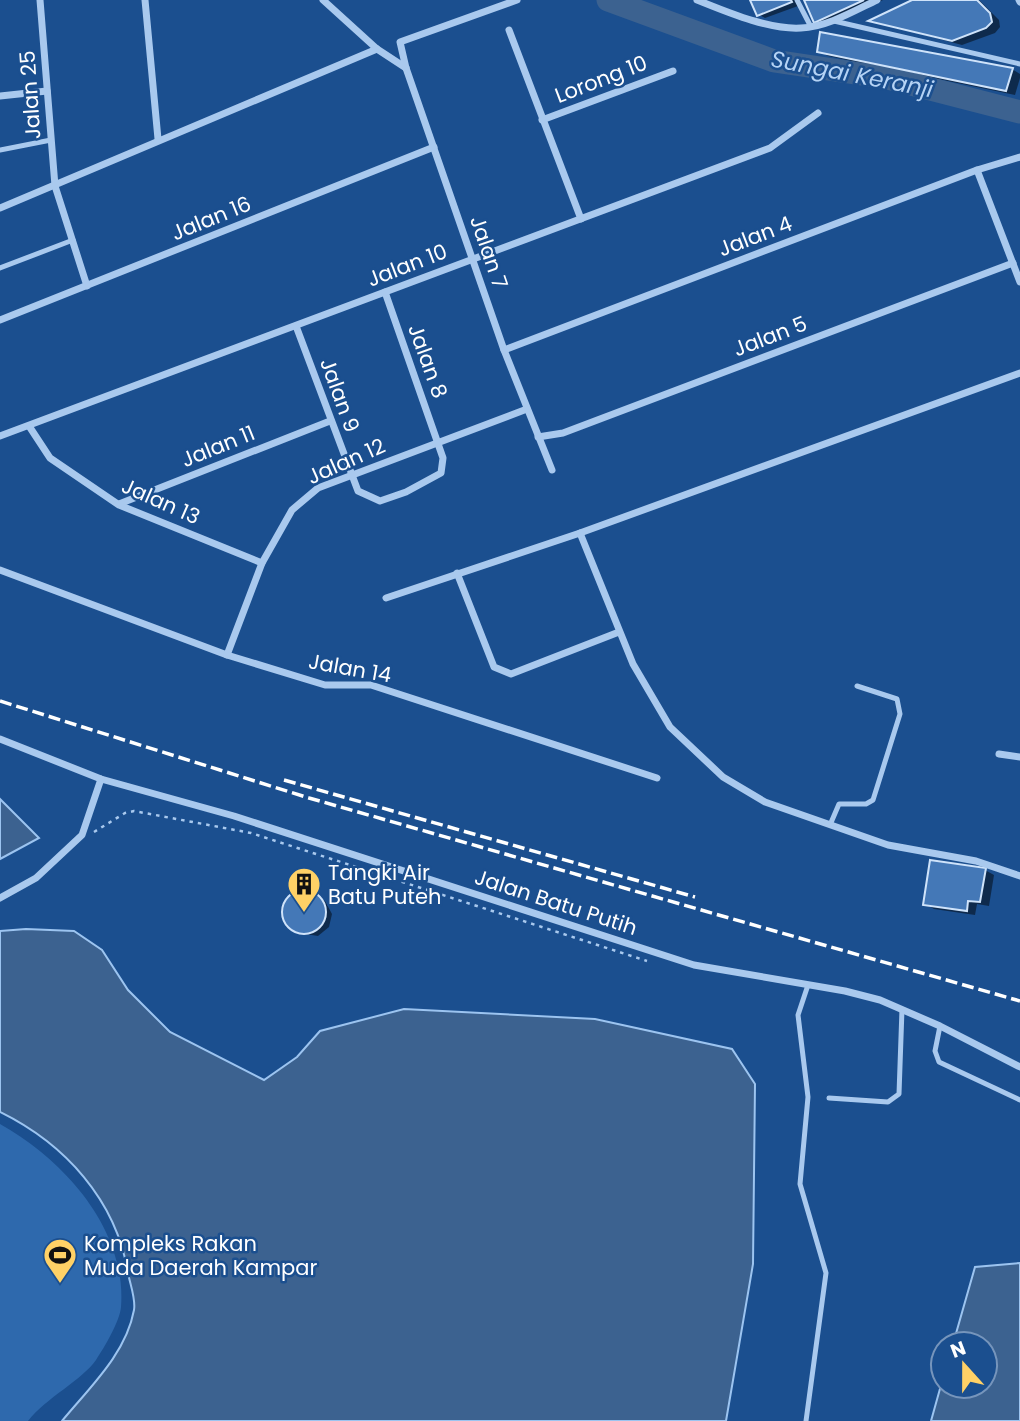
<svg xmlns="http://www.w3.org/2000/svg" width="1020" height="1421" font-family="Poppins,sans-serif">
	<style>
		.green { fill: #2e69ad }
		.water { fill: #3c6290; stroke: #9cc4f0; stroke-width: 2 }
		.shadow { fill: #0007 }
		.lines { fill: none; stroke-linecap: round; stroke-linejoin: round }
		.river { stroke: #3c6290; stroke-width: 23 }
		.building { fill: #4478b7; stroke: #cfe3fa; stroke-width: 2 }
		.path { stroke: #a9c9ee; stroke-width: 2.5; stroke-dasharray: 3.5 5; stroke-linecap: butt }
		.lane { stroke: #a9c9ee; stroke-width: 5 }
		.street { stroke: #a9c9ee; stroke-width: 7 }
		.rail { stroke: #fff; stroke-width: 3.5; stroke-dasharray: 12 5; stroke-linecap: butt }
		.labels { text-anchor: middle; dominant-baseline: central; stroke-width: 5; stroke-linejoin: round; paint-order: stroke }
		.street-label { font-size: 21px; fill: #fff; stroke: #1b4f8f }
		.poi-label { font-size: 21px; fill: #fff; stroke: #1b4f8f; text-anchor: start }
		.water-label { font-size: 23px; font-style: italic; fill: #b5d3f5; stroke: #1b4f8f }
	</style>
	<rect width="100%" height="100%" fill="#1b4f8f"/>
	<path class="green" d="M0,1124C64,1160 127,1229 121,1307C120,1321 104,1348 96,1360C82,1380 46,1398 28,1421H0Z"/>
	<g class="water">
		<path d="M0,799L39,838L0,859Z"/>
		<path d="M26,929L74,931L102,950L128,990L170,1032L264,1080L297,1057L320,1031L404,1009L595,1019L732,1049L755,1084L753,1264L726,1421H62C89,1388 126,1354 134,1310C136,1299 130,1284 128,1273C116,1200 65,1144 0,1112V931Z"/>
		<path d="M1020,1263V1421H931L943,1378V1386H985V1344H953L975,1267Z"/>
	</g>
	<g class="shadow">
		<path d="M752,0H795L798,6L765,18L758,14Z"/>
		<path d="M806,0H883L824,27L815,22Z"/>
		<path d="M916,0H979L999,20L1000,27L995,33L962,45L872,21Z"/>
		<path d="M819,51L1012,69L1020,74V78L1015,95L828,56Z"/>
		<path d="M985,870L994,875L989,906L977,904L975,915L934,909L925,904Z"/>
		<path d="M305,892L325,901L332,914L329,927L318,936L299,933L284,918L288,900Z"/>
	</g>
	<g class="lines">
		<path class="river" d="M608,0L774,61L888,78L1020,112"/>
	</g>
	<g class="building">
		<path d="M750,0H791L792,2L757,16Z"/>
		<path d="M804,0H864L814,23Z"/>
		<path d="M912,0H977L990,13L992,22L986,28L952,41L868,21Z"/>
		<path d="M820,32L1013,68L1006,91L817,52Z"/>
		<path d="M930,860L986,868L980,902L968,901L967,911L923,905Z"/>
		<circle cx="304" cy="912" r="22"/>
	</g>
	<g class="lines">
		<path class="path" d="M94,832L125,813L134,811L251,833L647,961"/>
		<g class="lane">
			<path d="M797,0L811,27"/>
			<path d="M834,21L1020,64"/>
			<path d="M0,150L51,140"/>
			<path d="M0,268L73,240"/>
			<path d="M830,825L839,804H866L873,800L900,714L897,699L857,686"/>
			<path d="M940,1026L935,1051L939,1062L1020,1100"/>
			<path d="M829,1098L888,1102L899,1094L902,1009"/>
			<path d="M806,1421L826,1273L800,1184L808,1097L798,1015L808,985"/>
		</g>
		<g class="street">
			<path d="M40,0L55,186L87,286"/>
			<path d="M145,0L158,139"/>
			<path d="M323,0L377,49L406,68"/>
			<path d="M517,0L400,42L406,68L504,350L552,470"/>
			<path d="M697,0C727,12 769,30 801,28C827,27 854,11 877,0"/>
			<path d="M1019,0L1020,2"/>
			<path d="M509,30L581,219"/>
			<path d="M0,96L47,91"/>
			<path d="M542,120L673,71"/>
			<path d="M977,170L1020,282"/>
			<path d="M0,208L377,49"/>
			<path d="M0,320L434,147"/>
			<path d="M296,326L358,491L380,501L406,492L441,473L443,458L385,292"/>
			<path d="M504,350L977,170L1020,157"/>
			<path d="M29,426L50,458L119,505L262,563"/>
			<path d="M0,436L770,148L818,113"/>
			<path d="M538,437L563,433L1013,263"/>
			<path d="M119,504L330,421"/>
			<path d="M580,533L633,664L670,727L723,777L765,802L888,845L976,861L1020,876"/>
			<path d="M0,570L227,655L325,685H371L657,778"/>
			<path d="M457,573L494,667L511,674L619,632"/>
			<path d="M386,598L580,533L1020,373"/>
			<path d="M227,655L262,563L292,510L318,488L527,409"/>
			<path d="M0,739L101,779L234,816L694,965L845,991L880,1000L940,1026L1020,1067"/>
			<path d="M999,754L1020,757"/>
			<path d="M0,898L36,878L82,835L101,779"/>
		</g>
		<g class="rail">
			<path d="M0,701L309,798L1020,1001"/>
			<path d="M284,780L695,897"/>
		</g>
	</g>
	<defs>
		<symbol id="building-pin" viewBox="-11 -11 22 30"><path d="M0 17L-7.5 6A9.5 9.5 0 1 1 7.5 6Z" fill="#ffd166" stroke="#1b4f8f"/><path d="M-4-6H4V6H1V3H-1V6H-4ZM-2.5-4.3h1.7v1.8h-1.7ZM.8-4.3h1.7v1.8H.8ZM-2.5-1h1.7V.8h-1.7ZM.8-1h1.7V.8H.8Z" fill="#111"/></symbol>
		<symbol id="stadium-pin" viewBox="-11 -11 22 30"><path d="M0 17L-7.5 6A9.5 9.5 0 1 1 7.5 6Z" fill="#ffd166" stroke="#1b4f8f"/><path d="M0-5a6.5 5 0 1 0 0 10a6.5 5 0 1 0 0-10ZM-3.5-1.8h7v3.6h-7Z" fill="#111"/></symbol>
	</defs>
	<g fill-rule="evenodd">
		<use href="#building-pin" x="285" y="865" width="38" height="52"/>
		<use href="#stadium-pin" x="41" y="1236" width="38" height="52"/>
	</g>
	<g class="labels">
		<g class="street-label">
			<text transform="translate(601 79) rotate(-21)">Lorong 10</text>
			<text transform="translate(30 95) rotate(-94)">Jalan 25</text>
			<text transform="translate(211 218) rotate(-22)">Jalan 16</text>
			<text transform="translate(755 236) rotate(-21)">Jalan 4</text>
			<text transform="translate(489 252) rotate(71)">Jalan 7</text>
			<text transform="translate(407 265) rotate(-21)">Jalan 10</text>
			<text transform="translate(770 336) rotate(-21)">Jalan 5</text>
			<text transform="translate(428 361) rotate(70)">Jalan 8</text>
			<text transform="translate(340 395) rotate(70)">Jalan 9</text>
			<text transform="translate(218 446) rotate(-22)">Jalan 11</text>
			<text transform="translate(346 461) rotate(-24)">Jalan 12</text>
			<text transform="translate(161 501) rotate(24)">Jalan 13</text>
			<text transform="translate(350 668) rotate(10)">Jalan 14</text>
			<text transform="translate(556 902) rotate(18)">Jalan Batu Putih</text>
		</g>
		<g class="poi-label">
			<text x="328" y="872">Tangki Air<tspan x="328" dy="24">Batu Puteh</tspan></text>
			<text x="84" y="1243">Kompleks Rakan<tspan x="84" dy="24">Muda Daerah Kampar</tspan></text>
		</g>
		<g class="water-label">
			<text transform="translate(852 74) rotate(11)">Sungai Keranji</text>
		</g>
	</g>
	<g transform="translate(964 1365) rotate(339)"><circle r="33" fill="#1b4f8f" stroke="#7695bc" stroke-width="2"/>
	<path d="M0-5L12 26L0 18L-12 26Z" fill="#ffd166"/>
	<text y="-10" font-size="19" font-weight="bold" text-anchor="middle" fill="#ffffff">N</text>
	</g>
</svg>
